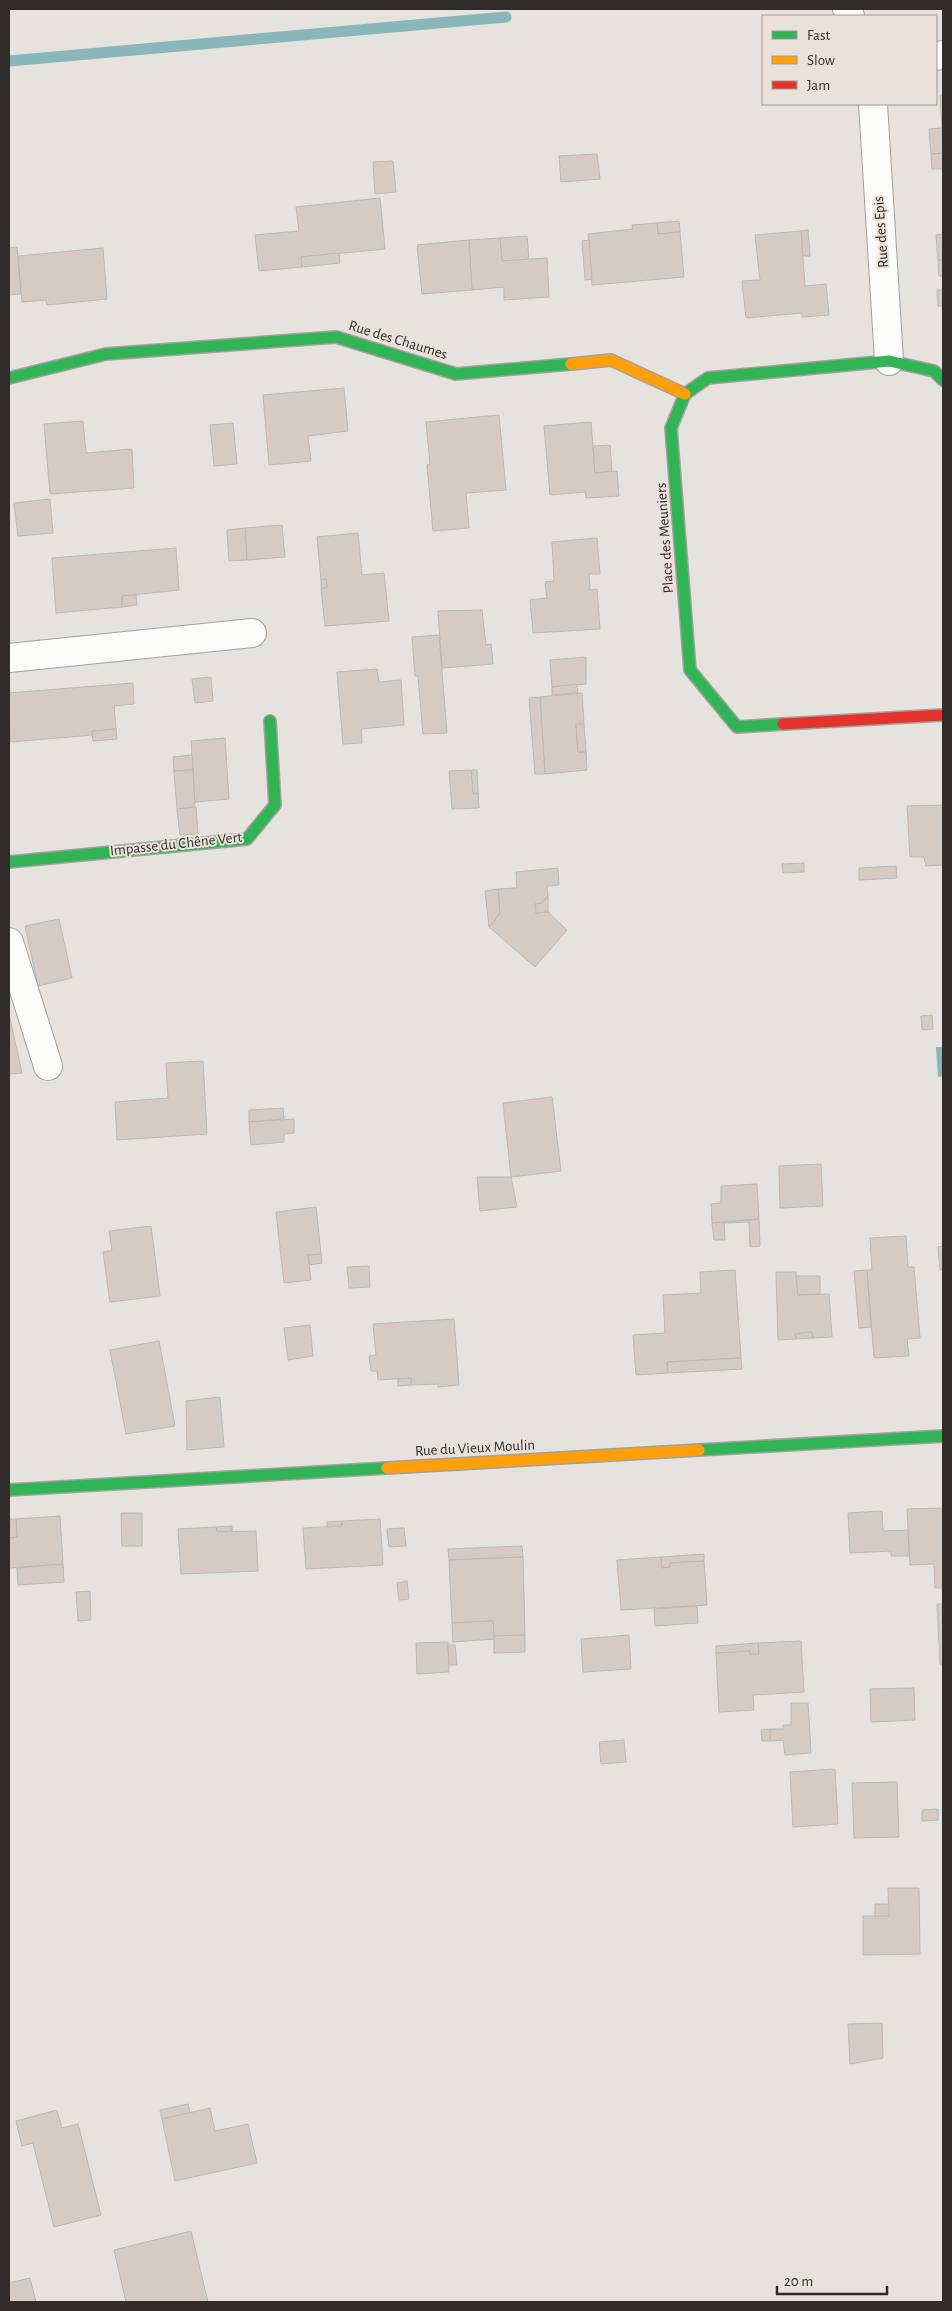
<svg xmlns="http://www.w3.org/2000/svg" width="952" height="2311" font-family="'Alegreya Sans',sans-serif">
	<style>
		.water { fill: #88b6b9 }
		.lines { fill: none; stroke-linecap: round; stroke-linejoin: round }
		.stream { stroke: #88b6b9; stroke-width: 11 }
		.building { fill: #d5cbc2; stroke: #bab7b4 }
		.street-casing { stroke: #a3a19e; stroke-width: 30 }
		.fast-casing { stroke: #a3a19e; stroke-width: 14 }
		.slow-casing { stroke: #a3a19e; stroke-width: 14 }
		.jam-casing { stroke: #a3a19e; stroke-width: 14 }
		.street { stroke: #fbfbfa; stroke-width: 28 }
		.fast { stroke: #30b455; stroke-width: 11 }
		.slow { stroke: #ff9f0a; stroke-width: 11 }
		.jam { stroke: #e5322d; stroke-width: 11 }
		.labels { text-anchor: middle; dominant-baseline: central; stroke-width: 4; stroke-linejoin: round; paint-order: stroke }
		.street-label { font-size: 15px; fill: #2f2c29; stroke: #eae1da }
	</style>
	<rect width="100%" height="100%" fill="#e6e2de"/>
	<path class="water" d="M936,1047H943V1076L938,1077Z"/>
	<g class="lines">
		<path class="stream" d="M9,61L506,17"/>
	</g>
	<g class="building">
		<path d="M940,95H943V150L942,128Z"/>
		<path d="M942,128L943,153L931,154L929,129Z"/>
		<path d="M943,153V169H932L931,154Z"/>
		<path d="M597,154L600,179L561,182L559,156Z"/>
		<path d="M393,161L396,192L375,194L373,162Z"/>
		<path d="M380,198L385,249L301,257L302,267L259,271L255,235L299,231L296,207Z"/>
		<path d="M679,221L680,232L658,234L657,223Z"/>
		<path d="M657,223L658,234L680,232L684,277L592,285L588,234L633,229L632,225Z"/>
		<path d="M808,230L810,256H803L801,231Z"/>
		<path d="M801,231L805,286L826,284L829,315L802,317V313L746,318L742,281L760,280L755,235Z"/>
		<path d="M943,234V260H938L936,235Z"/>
		<path d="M527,236L529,259L502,261L500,238Z"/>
		<path d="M500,238L502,261L547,258L549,297L504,300V287L472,290L469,240Z"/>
		<path d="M469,240L472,290L422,294L417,245Z"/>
		<path d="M589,240L592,279L585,280L582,241Z"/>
		<path d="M17,247L21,294L9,295V248Z"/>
		<path d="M103,248L107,299L47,305L46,300L22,302L18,256Z"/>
		<path d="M339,253L340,263L302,267L301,257Z"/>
		<path d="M938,260H943V276H939Z"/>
		<path d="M937,290H943V306H938Z"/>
		<path d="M344,388L348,431L308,436L311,461L269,465L263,395Z"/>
		<path d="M499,415L506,490L466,493L469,528L433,531L427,465L430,464L426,422Z"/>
		<path d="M83,421L86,453L132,449L134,488L50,494L44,424Z"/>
		<path d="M591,422L595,473L617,471L619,496L586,498L585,492L550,495L544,426Z"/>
		<path d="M233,423L237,464L214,466L210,425Z"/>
		<path d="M610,445L612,471L595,473L593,446Z"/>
		<path d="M50,499L53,533L18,536L14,503Z"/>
		<path d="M282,525L285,557L247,560L245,528Z"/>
		<path d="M245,528L247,560L229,561L227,530Z"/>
		<path d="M358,533L362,575L384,573L389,621L325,626L321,588H327L326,579L321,580L317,537Z"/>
		<path d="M597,538L600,574H589L590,590L597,589L600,629L533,633L530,600L547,598L545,582L554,581L552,542Z"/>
		<path d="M176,548L179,590L122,596V607L56,613L52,558Z"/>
		<path d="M326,579L327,588H321V580Z"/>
		<path d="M136,595L137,605L122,607V596Z"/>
		<path d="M482,610L486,645L491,644L493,664L442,668L438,611Z"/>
		<path d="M439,635L447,733L423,734L418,676H415L412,637Z"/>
		<path d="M586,657V684L552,687L550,660Z"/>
		<path d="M377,669L379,682L401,680L404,725L361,729L362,743L343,744L337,672Z"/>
		<path d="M211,677L213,701L195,703L192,679Z"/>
		<path d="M133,683L134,704L114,706L116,729L92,731L93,735L10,742L9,693Z"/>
		<path d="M577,684L578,693L552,695V687Z"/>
		<path d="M582,693L584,724H576L578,752H586L587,770L545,774L540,697Z"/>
		<path d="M540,697L545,774H535L529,698Z"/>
		<path d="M576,724H584L586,752H578Z"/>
		<path d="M116,729L117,739L93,741L92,731Z"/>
		<path d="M225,738L229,799L195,802L191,741Z"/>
		<path d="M192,755L193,770L174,771L173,757Z"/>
		<path d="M193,770L195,807L177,809L174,771Z"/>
		<path d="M471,770H477L478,793L473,794Z"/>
		<path d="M471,770L473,794L478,793L479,808L452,809L449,771Z"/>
		<path d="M943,805V865L926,866L924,857H910L907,806Z"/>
		<path d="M196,807L198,834L180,835L177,809Z"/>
		<path d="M804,863V872L783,873L782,864Z"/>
		<path d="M896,866L897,878L859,880V868Z"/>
		<path d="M558,868L559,885L547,886L548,896L542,903L535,904L536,913L548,912L567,930L535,967L489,927L500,913L498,889L517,888L516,872Z"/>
		<path d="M498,889L500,913L489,927L485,891Z"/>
		<path d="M548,896V912L536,913L535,904L542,903Z"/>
		<path d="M59,919L72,978L38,986L25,926Z"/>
		<path d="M9,1014L22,1073L9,1074Z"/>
		<path d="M932,1015L933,1029L922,1030L921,1016Z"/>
		<path d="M203,1061L207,1134L117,1140L115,1102L168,1098L166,1063Z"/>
		<path d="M552,1097L561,1171L511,1177L503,1103Z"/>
		<path d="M283,1108L284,1119L249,1122V1110Z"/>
		<path d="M294,1119V1133L284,1134V1142L251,1145L249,1122Z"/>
		<path d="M821,1164L823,1206L780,1208L779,1166Z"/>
		<path d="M477,1177H511L517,1207L480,1211Z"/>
		<path d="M757,1184L759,1219L712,1223L711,1204L721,1203V1186Z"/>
		<path d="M316,1207L321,1254L308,1255L311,1280L284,1283L276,1212Z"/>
		<path d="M759,1219L760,1246L750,1247L749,1222L724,1223L725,1240H714L712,1223Z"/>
		<path d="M151,1226L160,1296L110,1302L103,1252L112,1250L109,1231Z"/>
		<path d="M906,1236L908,1267H914L920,1338L907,1339L909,1356L874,1358L867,1270H872L870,1238Z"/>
		<path d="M943,1246V1269L940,1270L938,1247Z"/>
		<path d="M321,1254L322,1263L310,1265L308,1255Z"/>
		<path d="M369,1266L370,1287L349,1288L347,1267Z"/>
		<path d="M735,1270L741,1358L667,1362L668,1373L636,1375L633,1335L665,1333L663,1295L701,1293L700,1272Z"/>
		<path d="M867,1270L871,1327L859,1328L854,1271Z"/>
		<path d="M776,1272H796L798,1295L829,1294L832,1337L813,1338L812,1332L795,1334L796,1339L778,1340Z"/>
		<path d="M796,1276H820V1294L798,1295Z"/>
		<path d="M454,1319L459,1385L438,1387V1384L411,1385V1378L378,1380L377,1371H371L369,1356L376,1355L373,1324Z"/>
		<path d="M310,1325L313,1356L288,1360L284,1328Z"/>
		<path d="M812,1332L813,1338L796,1339L795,1334Z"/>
		<path d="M159,1341L175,1426L126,1434L110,1350Z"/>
		<path d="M741,1358L742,1369L668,1373L667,1362Z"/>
		<path d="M411,1378V1385L398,1386V1379Z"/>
		<path d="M220,1397L224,1447L187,1450L186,1401Z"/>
		<path d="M943,1508V1588H935L934,1564L910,1565L907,1509Z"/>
		<path d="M882,1511L883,1531L908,1530L909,1556H891V1551L850,1553L848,1513Z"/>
		<path d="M121,1513H142V1546H122Z"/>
		<path d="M60,1516L63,1564L9,1568V1538L17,1537L16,1519Z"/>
		<path d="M9,1519H16L17,1537L9,1538Z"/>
		<path d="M380,1519L383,1565L306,1569L303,1528L342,1526V1521Z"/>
		<path d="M342,1521V1526L327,1527V1522Z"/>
		<path d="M232,1526V1531L217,1532L216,1527Z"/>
		<path d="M216,1527L217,1532L256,1531L258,1571L181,1574L178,1529Z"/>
		<path d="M404,1528L406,1546L389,1547L387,1529Z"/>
		<path d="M522,1546L523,1557L449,1560L448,1549Z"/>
		<path d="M704,1554V1561L670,1563V1567L662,1568L661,1557Z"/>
		<path d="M523,1557L525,1635L494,1636L493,1621L452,1623L449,1560Z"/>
		<path d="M661,1557L662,1568L670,1567V1563L704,1561L707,1605L621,1610L617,1560Z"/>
		<path d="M63,1564L64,1582L18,1585L17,1568Z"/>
		<path d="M407,1581L409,1599L399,1600L397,1583Z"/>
		<path d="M90,1591L91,1620L78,1621L76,1592Z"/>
		<path d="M937,1604H943V1664H940Z"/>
		<path d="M697,1606L698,1623L655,1626L654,1609Z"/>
		<path d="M493,1621L494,1639L453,1642L452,1623Z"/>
		<path d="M525,1635V1652L494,1653V1636Z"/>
		<path d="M629,1635L631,1669L583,1672L581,1639Z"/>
		<path d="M801,1641L804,1692L753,1695L754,1710L719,1712L716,1653L750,1651V1654H759L758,1643Z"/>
		<path d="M448,1642L449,1672L417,1674L416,1643Z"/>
		<path d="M758,1643L759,1654H750V1651L716,1653V1646Z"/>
		<path d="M448,1645H455L457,1665H449Z"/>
		<path d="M914,1688L915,1720L871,1722L870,1689Z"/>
		<path d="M791,1703H808L811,1753L785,1755L783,1740L770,1741V1729H783V1725H791Z"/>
		<path d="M770,1729V1741H762L761,1730Z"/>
		<path d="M624,1740L626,1762L601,1764L599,1742Z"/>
		<path d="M835,1769L838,1824L793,1827L790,1772Z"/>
		<path d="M897,1782L899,1837L854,1838L852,1783Z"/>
		<path d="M938,1809V1820L922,1821V1810Z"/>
		<path d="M888,1888H919L920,1954L863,1955V1916H889Z"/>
		<rect x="875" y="1904" width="14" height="12"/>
		<path d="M882,2023L883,2058L850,2064L848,2024Z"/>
		<path d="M188,2104L190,2113L162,2119L160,2110Z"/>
		<path d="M210,2108L215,2131L248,2124L257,2163L175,2181L162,2119Z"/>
		<path d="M57,2110L62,2128L78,2124L101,2215L54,2227L33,2143L22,2146L16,2121Z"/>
		<path d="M191,2231L208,2302H126L114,2250Z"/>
		<path d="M30,2278L36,2302H9V2283Z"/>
	</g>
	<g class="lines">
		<defs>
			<g id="street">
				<path d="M847,9L850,16"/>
				<path d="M936,56L943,55"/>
				<path d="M873,104L889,361"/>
				<path d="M9,658L252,633"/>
				<path d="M9,942L48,1066"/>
			</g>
			<g id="fast">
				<path d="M9,378L106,354L336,337L456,374L571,364"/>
				<path d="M783,724L737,727L690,670L671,428L685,394L708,378L889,361L934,371L943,380"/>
				<path d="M9,862L247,839L275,805L270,721"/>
				<path d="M699,1450L943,1436"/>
				<path d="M9,1490L387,1468"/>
			</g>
			<g id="slow">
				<path d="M571,364L611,360L685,394"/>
				<path d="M387,1468L699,1450"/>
			</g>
			<path id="jam" d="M783,724L943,715"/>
		</defs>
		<use href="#street" class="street-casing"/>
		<use href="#fast" class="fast-casing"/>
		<use href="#slow" class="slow-casing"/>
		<use href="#jam" class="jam-casing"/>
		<use href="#street" class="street"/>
		<use href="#fast" class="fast"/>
		<use href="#slow" class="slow"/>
		<use href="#jam" class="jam"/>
	</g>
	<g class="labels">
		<g class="street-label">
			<text transform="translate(881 232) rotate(-94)">Rue des Epis</text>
			<text transform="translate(398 340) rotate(17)">Rue des Chaumes</text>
			<text transform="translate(665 538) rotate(-94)">Place des Meuniers</text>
			<text transform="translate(176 844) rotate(-6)">Impasse du Chêne Vert</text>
			<text transform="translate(475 1448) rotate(-3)">Rue du Vieux Moulin</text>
		</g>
	</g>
	<rect width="952" height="2311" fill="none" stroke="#2f2c29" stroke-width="20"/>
	<rect x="762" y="15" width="175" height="90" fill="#eae1da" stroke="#9f9993"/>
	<rect x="772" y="31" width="25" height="8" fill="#30b455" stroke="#9f9993"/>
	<text x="807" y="40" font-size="15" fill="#2f2c29">Fast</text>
	<rect x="772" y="56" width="25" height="8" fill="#ff9f0a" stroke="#9f9993"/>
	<text x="807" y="65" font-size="15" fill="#2f2c29">Slow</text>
	<rect x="772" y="81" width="25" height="8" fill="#e5322d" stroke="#9f9993"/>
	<text x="807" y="90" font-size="15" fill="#2f2c29">Jam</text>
	<path d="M777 2286v8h110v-8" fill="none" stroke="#2f2c29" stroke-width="2.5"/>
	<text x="784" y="2286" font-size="15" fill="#2f2c29" stroke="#eae1da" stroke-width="4" paint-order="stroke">20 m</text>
</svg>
